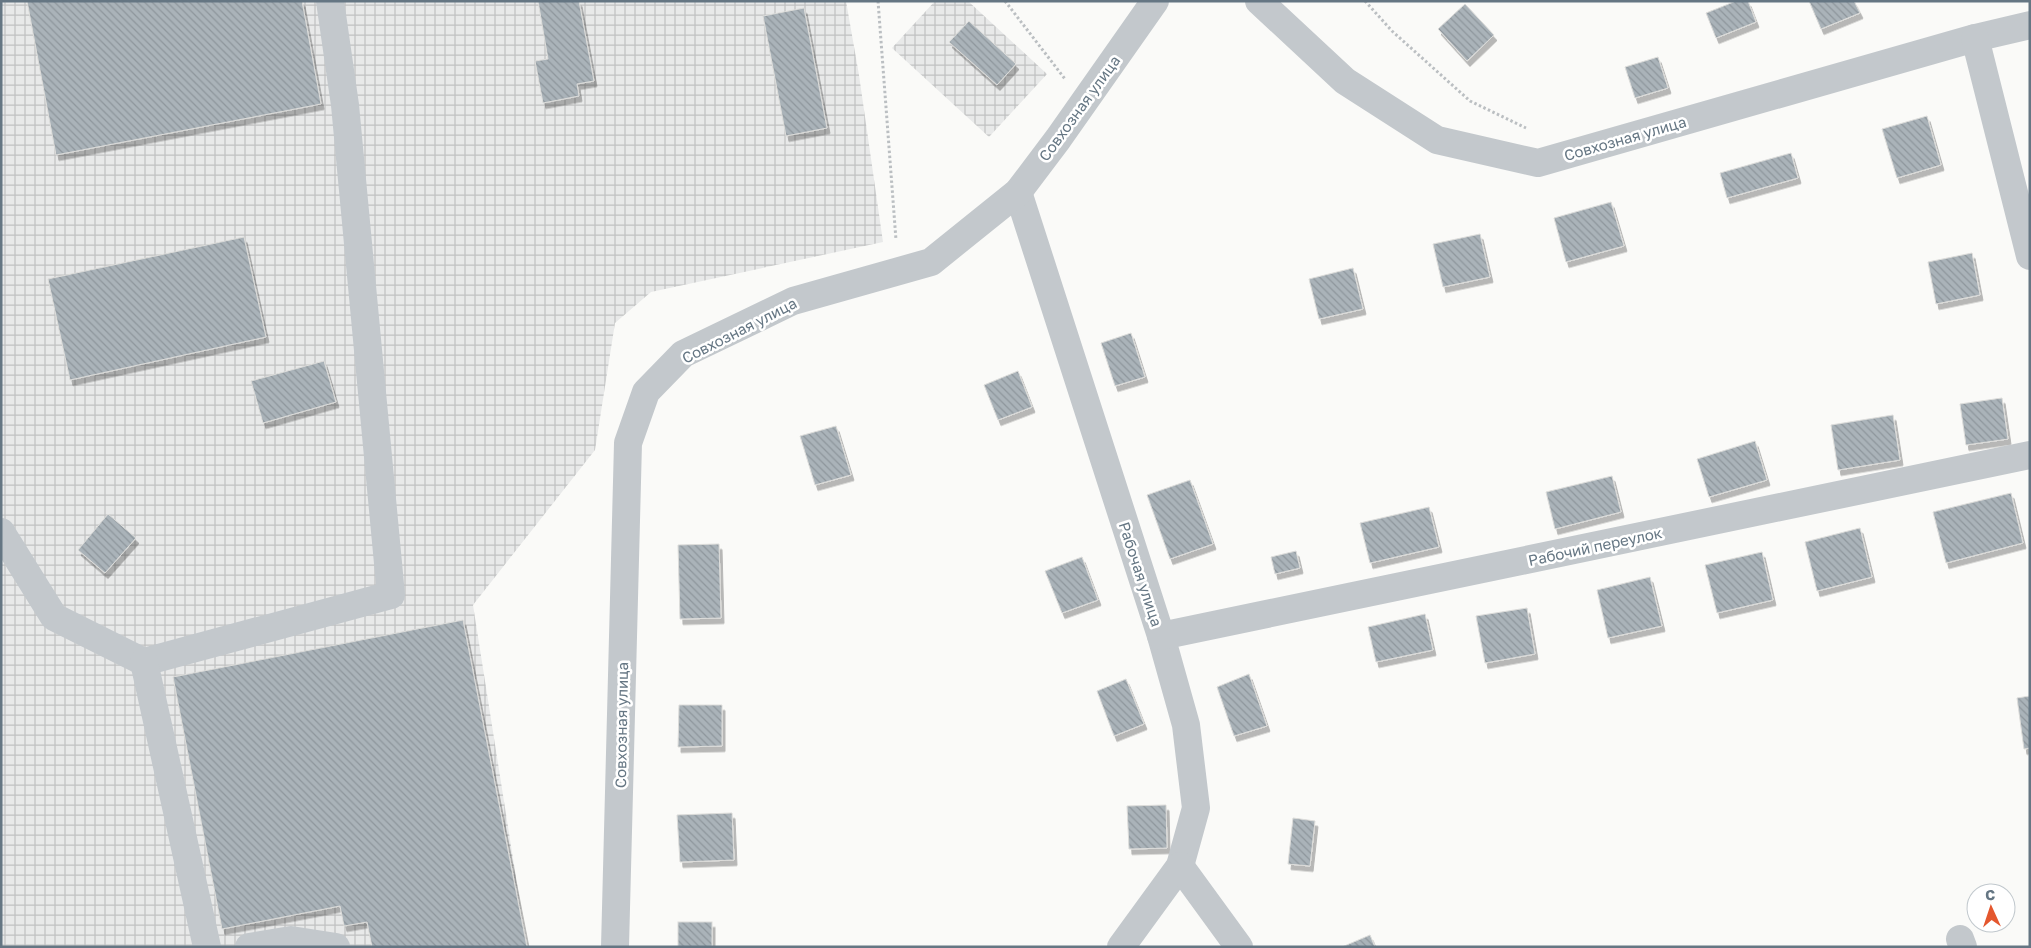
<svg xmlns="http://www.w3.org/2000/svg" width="2031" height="948" font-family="'Golos Text',sans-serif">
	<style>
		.industrial { fill: url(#industrial-grid) }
		.building { fill: url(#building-back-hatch); stroke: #dcdcda; filter: url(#shadow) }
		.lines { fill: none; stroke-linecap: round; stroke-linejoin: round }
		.path { stroke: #bbbfc2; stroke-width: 3; stroke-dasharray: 2.5 2.5; stroke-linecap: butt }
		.minor { stroke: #c3c8cc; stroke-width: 28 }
		.labels { text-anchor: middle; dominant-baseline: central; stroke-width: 5; stroke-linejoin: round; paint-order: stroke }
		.street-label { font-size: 15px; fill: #657683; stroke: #fff }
	</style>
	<defs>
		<pattern id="industrial-grid" width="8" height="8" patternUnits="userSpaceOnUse" patternTransform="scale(1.25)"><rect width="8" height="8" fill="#e8e9e9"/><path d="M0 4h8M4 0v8" fill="none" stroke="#c0c1c2"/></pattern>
		<pattern id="building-back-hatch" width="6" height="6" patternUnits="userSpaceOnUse" patternTransform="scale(1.25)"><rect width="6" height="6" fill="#aab3b9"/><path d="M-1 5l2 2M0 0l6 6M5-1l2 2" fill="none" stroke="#8e969c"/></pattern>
		<filter id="shadow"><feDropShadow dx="3" dy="5.5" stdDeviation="0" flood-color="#0004"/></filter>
	</defs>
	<rect width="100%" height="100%" fill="#fafaf8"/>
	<g class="industrial">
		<path d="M1,1H846L859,75L883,242L651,292L615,323L595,450L473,605L527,947H1Z"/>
		<path d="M935,1H968L1047,74L989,137L892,48Z"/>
	</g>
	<g class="building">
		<path d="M27,1H302L321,104L56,155Z"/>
		<path d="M538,1H579L594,81L577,84L579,96L543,103L535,61L548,59Z"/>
		<path d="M1736,1H1748L1756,22L1716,38L1706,13Z"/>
		<path d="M1809,1H1854L1860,13L1821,29Z"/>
		<path d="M1465,4L1494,35L1467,61L1438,29Z"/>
		<path d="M804,8L827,128L786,136L763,16Z"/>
		<path d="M969,21L1016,64L997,85L949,42Z"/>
		<path d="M1658,57L1668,88L1635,98L1625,67Z"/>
		<path d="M1927,116L1941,165L1897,178L1882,129Z"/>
		<path d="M1791,153L1798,178L1727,198L1720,173Z"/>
		<path d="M1611,202L1624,246L1566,262L1554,218Z"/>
		<path d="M1480,234L1490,277L1443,287L1433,244Z"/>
		<path d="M244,237L266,337L70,380L48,279Z"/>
		<path d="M1972,253L1980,295L1936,304L1928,262Z"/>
		<path d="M1353,268L1363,309L1319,319L1309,279Z"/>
		<path d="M1131,333L1145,377L1115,386L1101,343Z"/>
		<path d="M324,361L336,402L263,423L251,381Z"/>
		<path d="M1018,371L1032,407L998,420L984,385Z"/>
		<path d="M2002,398L2008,439L1966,445L1960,404Z"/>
		<path d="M1893,415L1900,460L1838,470L1831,425Z"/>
		<path d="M836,426L851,475L815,485L800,436Z"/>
		<path d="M1755,441L1767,480L1709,497L1697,459Z"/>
		<path d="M1612,476L1621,512L1555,529L1546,492Z"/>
		<path d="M1190,480L1213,544L1170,559L1147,495Z"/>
		<path d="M2011,493L2023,543L1946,563L1933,512Z"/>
		<path d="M1429,507L1439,547L1370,563L1360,523Z"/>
		<path d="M108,514L136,538L105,573L78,550Z"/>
		<path d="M1860,528L1872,577L1817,591L1805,542Z"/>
		<path d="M719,544L721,618L680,619L678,545Z"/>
		<path d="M1296,551L1300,568L1275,574L1271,557Z"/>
		<path d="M1762,552L1773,600L1717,613L1705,565Z"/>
		<path d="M1082,557L1098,600L1062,613L1045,571Z"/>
		<path d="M1650,577L1662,626L1608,638L1597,590Z"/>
		<path d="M1527,608L1535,654L1485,663L1476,616Z"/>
		<path d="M1425,614L1433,650L1376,662L1368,627Z"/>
		<path d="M463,620L527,947H372L367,922L344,926L340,906L222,929L173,677Z"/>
		<path d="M1249,674L1267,726L1234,736L1217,687Z"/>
		<path d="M1126,679L1144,724L1114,736L1097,691Z"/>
		<path d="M2030,696V748L2024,749L2017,698Z"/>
		<path d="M679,705H722V746L678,747Z"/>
		<path d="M1166,805L1167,848L1129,849L1127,806Z"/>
		<path d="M732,813L734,860L680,862L677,815Z"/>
		<path d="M1293,818L1315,821L1310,866L1288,864Z"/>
		<rect x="678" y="922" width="34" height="25"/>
		<path d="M1370,935L1375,947H1342Z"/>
	</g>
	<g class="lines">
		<g class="path">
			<path d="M878,1L896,240"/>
			<path d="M1005,1L1065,79"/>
			<path d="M1365,1L1392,31L1470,101L1526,128"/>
		</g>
		<g class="minor">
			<path d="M1259,1L1345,81L1437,140L1538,163L1975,38L2030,25"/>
			<path d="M1975,38L2030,256"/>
			<path d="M1018,192L1161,636L1186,725L1196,808L1180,866L1121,947"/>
			<path d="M1,532L54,617L144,662L391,595L345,105L330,1"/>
			<path d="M1161,636L2030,455"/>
			<path d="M144,662L207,947"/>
			<path d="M1180,866L1239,947"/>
			<path d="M1960,939L1963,947"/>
			<path d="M249,947L291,940L336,947"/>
			<path d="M615,947L628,443L646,392L683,354L793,301L931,262L1018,192L1058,139L1155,1"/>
		</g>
	</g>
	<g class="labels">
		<g class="street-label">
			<text transform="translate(1079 108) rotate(-54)">Совхозная улица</text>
			<text transform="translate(1625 138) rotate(-16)">Совхозная улица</text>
			<text transform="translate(739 330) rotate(-27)">Совхозная улица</text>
			<text transform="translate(1595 546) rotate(-12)">Рабочий переулок</text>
			<text transform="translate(1141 574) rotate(72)">Рабочая улица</text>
			<text transform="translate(621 725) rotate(-89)">Совхозная улица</text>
		</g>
	</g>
	<rect width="2031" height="948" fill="none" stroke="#657683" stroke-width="5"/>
	<g transform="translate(1991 908) rotate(357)"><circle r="24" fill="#ffffff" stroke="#c1c8cd"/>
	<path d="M0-4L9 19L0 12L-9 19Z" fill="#e4572e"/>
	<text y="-8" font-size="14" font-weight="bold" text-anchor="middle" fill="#657683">С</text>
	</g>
</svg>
